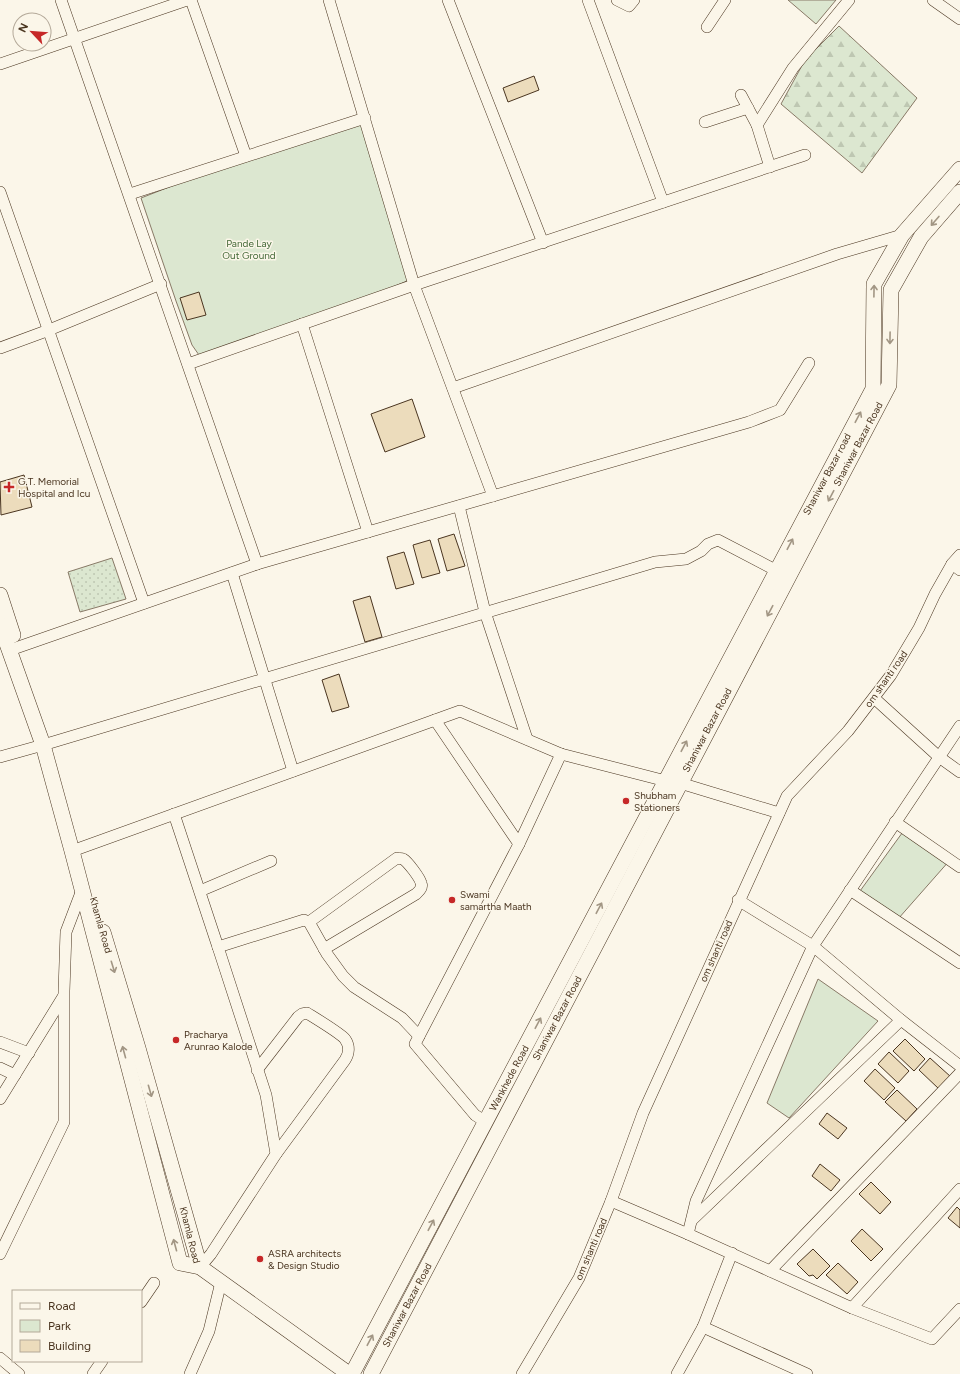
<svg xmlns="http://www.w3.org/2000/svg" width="960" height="1374" font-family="Figtree,sans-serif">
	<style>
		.forest { fill: url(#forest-firs); stroke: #887966 }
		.park { fill: #dce7d0; stroke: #887966 }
		.garden { fill: url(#garden-dots); stroke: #887966 }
		.building { fill: #ecdcbc; stroke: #4a3520 }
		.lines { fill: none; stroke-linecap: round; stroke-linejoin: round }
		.street-casing { stroke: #4a3520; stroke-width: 12 }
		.secondary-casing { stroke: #4a3520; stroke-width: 16 }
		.street { stroke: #fbf6e9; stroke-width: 11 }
		.secondary { stroke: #fbf6e9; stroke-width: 15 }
		.oneway { stroke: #a29684 }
		.poi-dot { fill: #c62828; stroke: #fbf6e9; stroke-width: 1.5 }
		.labels { text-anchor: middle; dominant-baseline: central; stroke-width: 3; stroke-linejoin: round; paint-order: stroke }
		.park-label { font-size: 10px; fill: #436837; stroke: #fbf6e9 }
		.street-label { font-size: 10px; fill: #4a3520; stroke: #fbf6e9 }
		.poi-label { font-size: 10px; fill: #4a3520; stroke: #fbf6e9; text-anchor: start }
	</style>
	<defs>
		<pattern id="forest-firs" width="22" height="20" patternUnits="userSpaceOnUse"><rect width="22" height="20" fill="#dce7d0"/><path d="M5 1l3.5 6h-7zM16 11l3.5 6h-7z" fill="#bec7b2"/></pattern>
		<pattern id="garden-dots" width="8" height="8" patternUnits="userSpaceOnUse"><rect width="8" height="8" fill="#dce7d0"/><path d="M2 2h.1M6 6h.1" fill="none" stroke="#bec7b2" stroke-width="1.8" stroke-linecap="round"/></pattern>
	</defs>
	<rect width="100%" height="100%" fill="#fbf6e9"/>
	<path class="forest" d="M839,26L917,98L862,173L781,104L805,60Z"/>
	<g class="park">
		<path d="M788,0H836L816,24Z"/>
		<path d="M361,124L409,280L382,292L199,355L192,345L176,301L141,198L192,178Z"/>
		<path d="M905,829L950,860L898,919L860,891Z"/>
		<path d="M818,979L878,1021L789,1118L767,1103Z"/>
	</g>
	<path class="garden" d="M112,558L126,599L80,612L68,572Z"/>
	<g class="building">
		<path d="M534,76L539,90L508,102L503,88Z"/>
		<path d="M199,292L206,315L187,320L180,298Z"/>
		<path d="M412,399L425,437L385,452L371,414Z"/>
		<path d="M24,475L32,507L1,515L0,482Z"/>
		<path d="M454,534L465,566L447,571L438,539Z"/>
		<path d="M430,540L440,573L422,578L413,545Z"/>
		<path d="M404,552L414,584L396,589L387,557Z"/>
		<path d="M370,596L382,637L365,642L353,601Z"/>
		<path d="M339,674L349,707L332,712L322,680Z"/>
		<path d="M905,1039L925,1059L914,1071L893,1051Z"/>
		<path d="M889,1052L909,1071L898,1083L878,1064Z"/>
		<path d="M930,1058L951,1077L939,1089L919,1070Z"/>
		<path d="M875,1069L895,1088L884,1100L864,1081Z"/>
		<path d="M897,1090L917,1109L906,1121L885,1102Z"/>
		<path d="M827,1113L847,1128L838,1139L819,1124Z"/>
		<path d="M820,1164L840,1180L831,1191L812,1176Z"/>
		<path d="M871,1182L891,1202L880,1214L859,1194Z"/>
		<path d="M957,1207L960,1210V1228L948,1218Z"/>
		<path d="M862,1229L883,1249L871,1261L851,1241Z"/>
		<path d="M813,1249L830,1266L817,1279L813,1275L809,1276L797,1264Z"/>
		<path d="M838,1263L858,1282L847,1294L826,1275Z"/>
	</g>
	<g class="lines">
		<defs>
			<g id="street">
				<path d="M61,0L257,564"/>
				<path d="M191,0L246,156"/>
				<path d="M329,0L414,285L493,496"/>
				<path d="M448,0L543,243"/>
				<path d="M588,0L663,202"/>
				<path d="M617,0L629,6L634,0"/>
				<path d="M933,0L960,19"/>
				<path d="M707,27L725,0"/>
				<path d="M0,64L187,0"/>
				<path d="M741,95L757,125"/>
				<path d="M705,122L748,108"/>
				<path d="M770,167L757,125L793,68L849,0"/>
				<path d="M0,192L144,603"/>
				<path d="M130,194L365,118"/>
				<path d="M302,324L368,532"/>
				<path d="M0,348L49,330L161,284"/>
				<path d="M188,364L414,285L805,155"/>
				<path d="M453,388L837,254L902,235"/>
				<path d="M459,506L485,612L527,739"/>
				<path d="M952,564L960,555"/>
				<path d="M232,573L293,771"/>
				<path d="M10,650L257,564L749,422L780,410L809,363"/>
				<path d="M874,698L939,757L960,772"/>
				<path d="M435,720L519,844"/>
				<path d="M0,757L43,745L655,562L686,559L701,551L708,544L718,540L783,574"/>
				<path d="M174,814L218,947"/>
				<path d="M895,822L960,867"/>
				<path d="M72,851L460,711L561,754L666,781L680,783L779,813"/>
				<path d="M850,890L960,963"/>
				<path d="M200,891L271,861"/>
				<path d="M309,922L397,858C399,859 401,858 403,859C408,862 420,878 421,883C423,888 419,891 416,894L324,949"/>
				<path d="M901,1020L813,946L960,726"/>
				<path d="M0,1042L29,1053"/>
				<path d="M0,1068L15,1075"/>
				<path d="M257,1070L298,1017L302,1014L307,1013C315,1018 340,1033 345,1039C350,1046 349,1054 345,1060L276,1154"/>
				<path d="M0,1099L63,997"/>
				<path d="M486,1122L475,1115L415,1044L519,844L561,754"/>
				<path d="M611,1201L688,1234L696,1201L813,946L738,900"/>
				<path d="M692,1220L901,1020L960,1066"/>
				<path d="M688,1234L852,1308L932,1339L960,1309"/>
				<path d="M732,1253L703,1327L807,1374"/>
				<path d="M0,1254L64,1122V991L66,932L82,890"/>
				<path d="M200,1267L211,1254L276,1154L266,1095L218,947L304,920L309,922L327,954L343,976L354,987L402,1018L419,1036"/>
				<path d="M770,1271L960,1073"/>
				<path d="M141,1302L154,1283"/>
				<path d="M852,1308L960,1189"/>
				<path d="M0,1358L19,1374"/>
				<path d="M93,1374L102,1361"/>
				<path d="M190,1374L209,1331L221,1282"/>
				<path d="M522,1374L579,1278L611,1201L643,1113L787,796L848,731L891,675L919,628L935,594L952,564L960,570"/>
				<path d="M677,1374L703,1327"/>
			</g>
			<g id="secondary">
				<path d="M0,595L13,635"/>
				<path d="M0,624L43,745L72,851L180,1263L200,1267L349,1374"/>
				<path d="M103,932L138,1048L200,1267"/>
				<path d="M352,1374L873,389L874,284L902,235L960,169"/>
				<path d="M371,1374L889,385L891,290L921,237L960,192"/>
			</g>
		</defs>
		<use href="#street" class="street-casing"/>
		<use href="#secondary" class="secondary-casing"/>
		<use href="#street" class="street"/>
		<use href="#secondary" class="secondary"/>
	</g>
	<defs><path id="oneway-shaft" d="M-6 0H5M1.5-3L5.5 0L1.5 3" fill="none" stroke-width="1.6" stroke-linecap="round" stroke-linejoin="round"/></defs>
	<g class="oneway">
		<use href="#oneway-shaft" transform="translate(935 221) rotate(131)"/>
		<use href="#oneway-shaft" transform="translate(874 291) rotate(-89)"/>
		<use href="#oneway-shaft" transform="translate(890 338) rotate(91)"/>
		<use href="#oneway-shaft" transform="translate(858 417) rotate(-62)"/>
		<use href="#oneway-shaft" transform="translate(831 496) rotate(118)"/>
		<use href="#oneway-shaft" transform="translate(790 544) rotate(-62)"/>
		<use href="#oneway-shaft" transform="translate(770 611) rotate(118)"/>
		<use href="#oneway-shaft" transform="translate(684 746) rotate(-62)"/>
		<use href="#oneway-shaft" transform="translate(599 908) rotate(-62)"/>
		<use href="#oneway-shaft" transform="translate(113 967) rotate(73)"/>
		<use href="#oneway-shaft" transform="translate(538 1023) rotate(-62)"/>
		<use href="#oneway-shaft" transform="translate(124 1052) rotate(-105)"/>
		<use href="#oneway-shaft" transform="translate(150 1091) rotate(74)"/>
		<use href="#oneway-shaft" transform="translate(431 1225) rotate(-62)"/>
		<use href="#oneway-shaft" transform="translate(175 1245) rotate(-105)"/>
		<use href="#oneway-shaft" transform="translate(370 1340) rotate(-62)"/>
	</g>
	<g class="poi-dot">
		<path d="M7 481h4v4h4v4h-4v4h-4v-4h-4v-4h4z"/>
		<circle cx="626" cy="801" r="4"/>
		<circle cx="452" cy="900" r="4"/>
		<circle cx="176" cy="1040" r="4"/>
		<circle cx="260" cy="1259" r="4"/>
	</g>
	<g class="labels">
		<g class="park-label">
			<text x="249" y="243">Pande Lay<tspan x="249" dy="12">Out Ground</tspan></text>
		</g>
		<g class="street-label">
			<text transform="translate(858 444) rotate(-62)">Shaniwar Bazar Road</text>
			<text transform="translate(827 474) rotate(-62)">Shaniwar Bazar road</text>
			<text transform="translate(886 679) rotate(-55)">om shanti road</text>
			<text transform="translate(707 730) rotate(-62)">Shaniwar Bazar Road</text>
			<text transform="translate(101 925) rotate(74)">Khamla Road</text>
			<text transform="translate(716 951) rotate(-66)">om shanti road</text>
			<text transform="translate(557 1018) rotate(-62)">Shaniwar Bazar Road</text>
			<text transform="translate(509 1078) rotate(-62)">Wankhede Road</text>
			<text transform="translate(190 1235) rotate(76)">Khamla Road</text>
			<text transform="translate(591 1249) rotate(-67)">om shanti road</text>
			<text transform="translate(407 1305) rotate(-62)">Shaniwar Bazar Road</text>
		</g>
		<g class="poi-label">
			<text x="18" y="481">G.T. Memorial<tspan x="18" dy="12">Hospital and Icu</tspan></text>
			<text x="634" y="795">Shubham<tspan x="634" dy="12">Stationers</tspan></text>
			<text x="460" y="894">Swami<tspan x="460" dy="12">samartha Maath</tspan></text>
			<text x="184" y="1034">Pracharya<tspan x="184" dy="12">Arunrao Kalode</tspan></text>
			<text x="268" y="1253">ASRA architects<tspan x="268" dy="12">&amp; Design Studio</tspan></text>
		</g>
	</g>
	<rect x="12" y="1290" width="130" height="72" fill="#fbf6e9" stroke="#b4a999"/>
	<rect x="20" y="1303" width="20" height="6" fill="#fbf6e9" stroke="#b4a999"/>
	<text x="48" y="1310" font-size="12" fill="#4a3520">Road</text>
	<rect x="20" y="1320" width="20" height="12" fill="#dce7d0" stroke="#b4a999"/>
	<text x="48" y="1330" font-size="12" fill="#4a3520">Park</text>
	<rect x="20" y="1340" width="20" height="12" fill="#ecdcbc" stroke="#b4a999"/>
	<text x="48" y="1350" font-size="12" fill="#4a3520">Building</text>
	<g transform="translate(32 32) rotate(296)"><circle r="19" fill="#fbf6e9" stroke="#b4a999"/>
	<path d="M0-3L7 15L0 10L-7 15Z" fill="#c62828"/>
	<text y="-6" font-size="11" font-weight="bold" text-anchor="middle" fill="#4a3520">N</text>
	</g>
</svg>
